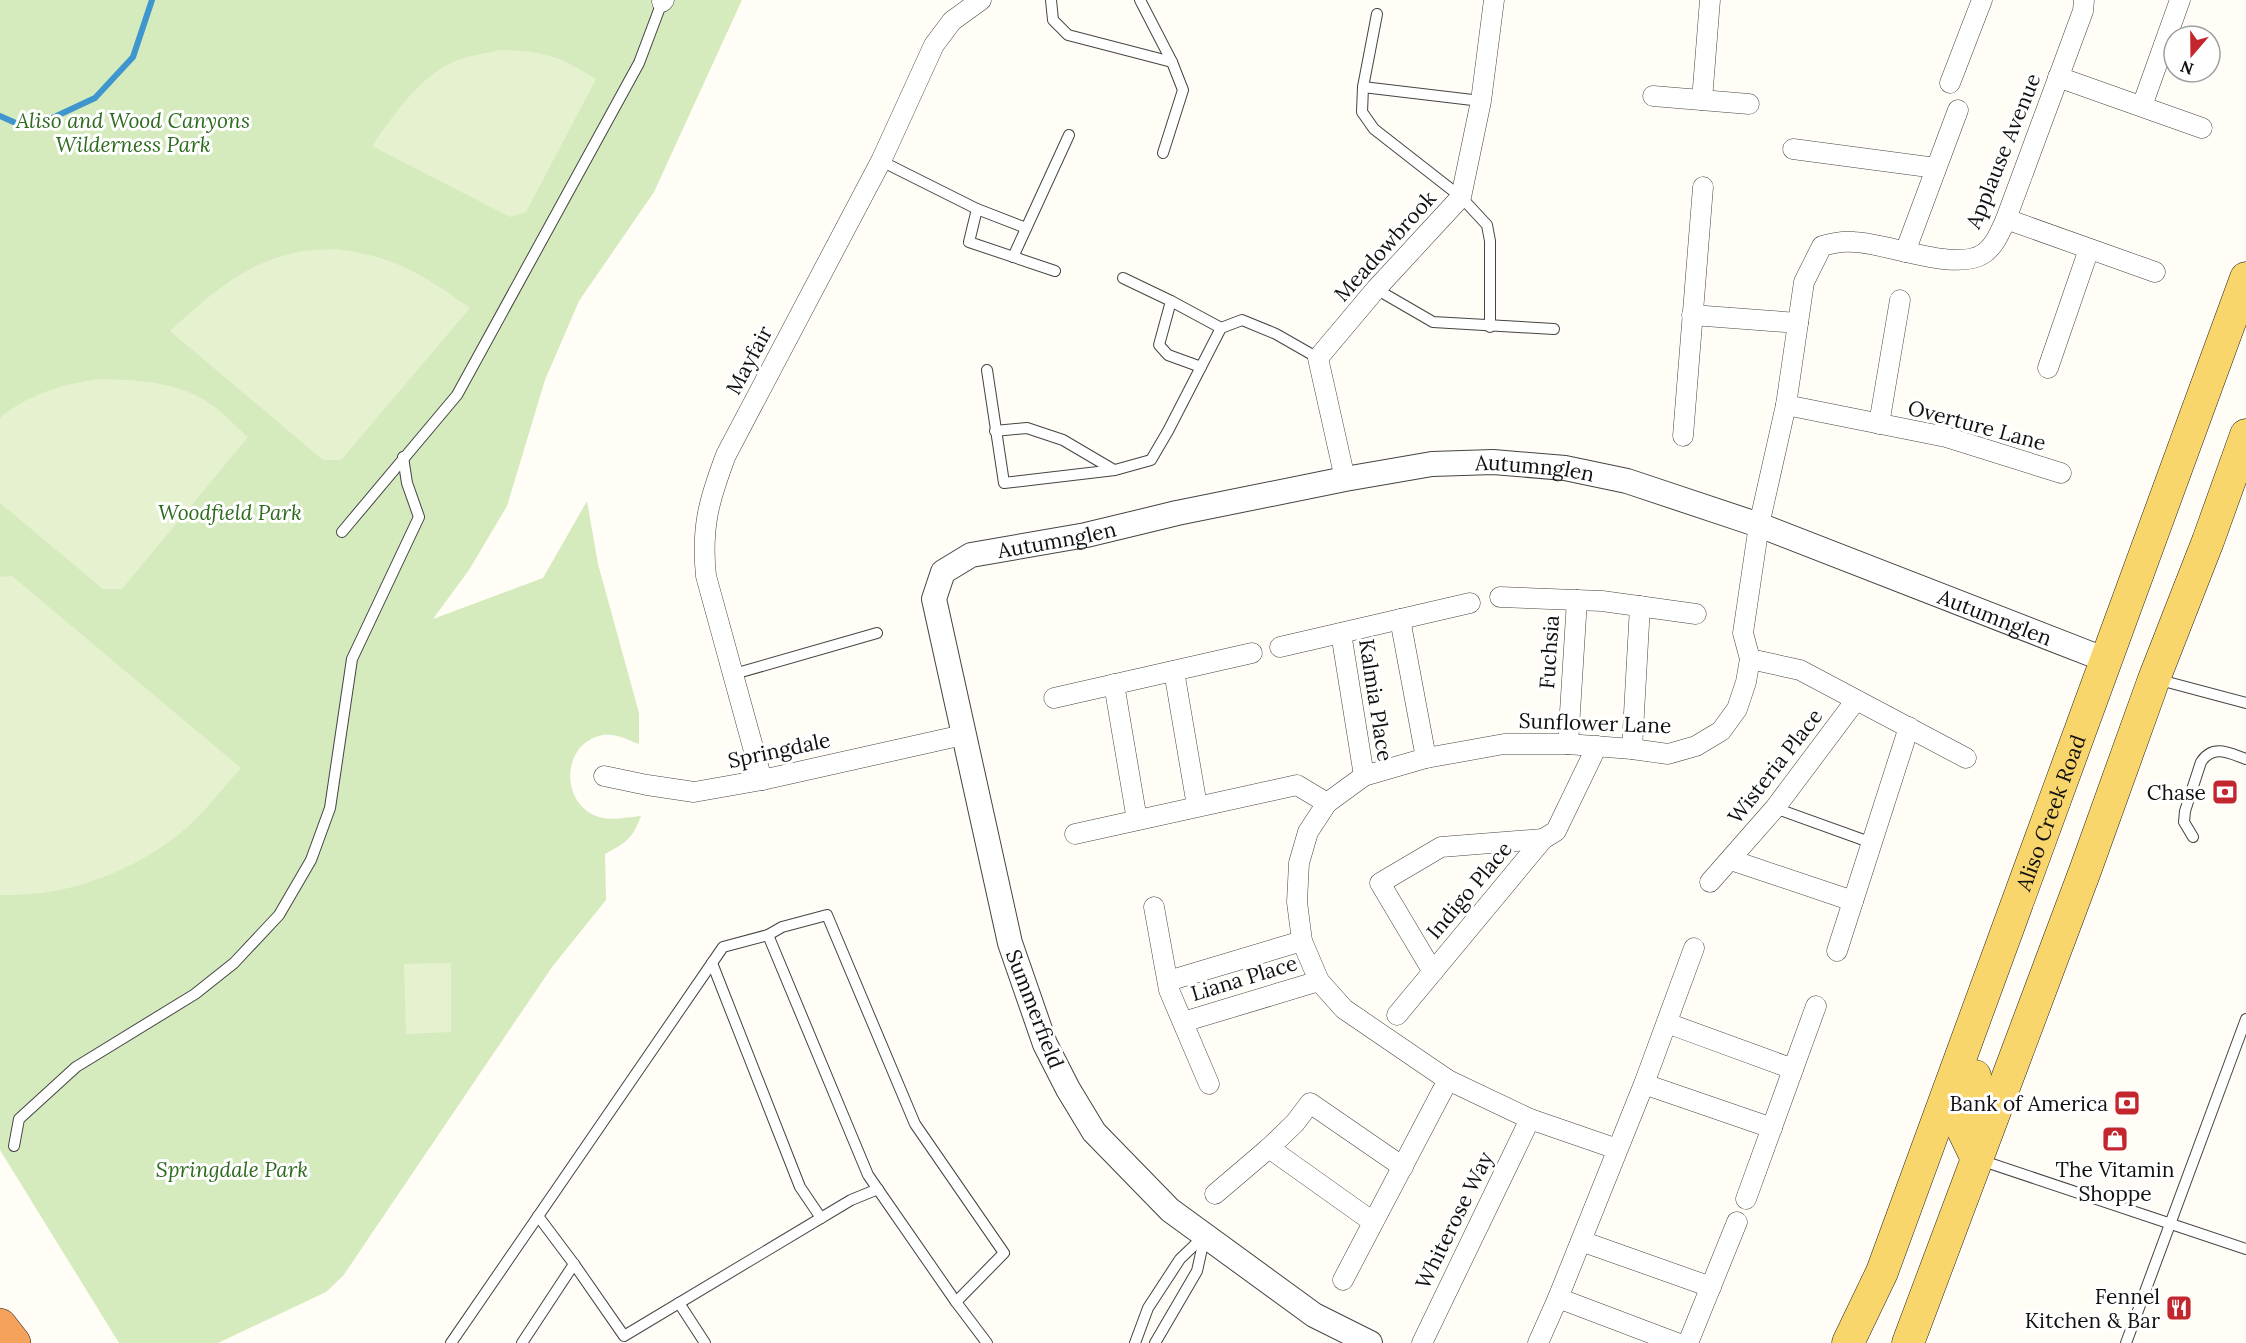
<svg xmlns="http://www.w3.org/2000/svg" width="2246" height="1343" font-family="Lora,serif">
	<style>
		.green { fill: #d5ebbd }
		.pitch { fill: #e6f2cf }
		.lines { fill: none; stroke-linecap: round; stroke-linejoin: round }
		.stream { stroke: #3f96cf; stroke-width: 6 }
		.service-casing { stroke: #444; stroke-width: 12 }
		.minor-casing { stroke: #444; stroke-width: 21 }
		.tertiary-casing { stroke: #444; stroke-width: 26 }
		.primary-casing { stroke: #222; stroke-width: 33 }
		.motorway-casing { stroke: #222; stroke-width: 34 }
		.service { stroke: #fff; stroke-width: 10 }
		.minor { stroke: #fff; stroke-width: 20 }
		.tertiary { stroke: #fff; stroke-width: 24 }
		.primary { stroke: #f9d66b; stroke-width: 32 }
		.motorway { stroke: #f5a25d; stroke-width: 33 }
		.labels { text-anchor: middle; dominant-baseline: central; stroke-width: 6; stroke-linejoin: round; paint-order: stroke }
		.park-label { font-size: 21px; font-style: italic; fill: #2f6b1f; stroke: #fff }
		.street-label { font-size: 21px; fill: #111; stroke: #fff }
		.poi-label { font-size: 21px; fill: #111; stroke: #fff; text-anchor: end }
	</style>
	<rect width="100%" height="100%" fill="#fffdf5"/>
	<path class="green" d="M0,0H742L654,192L579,301L545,380L507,506L469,570L433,619L543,578L587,501L598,564L639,713V744C628,740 616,733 603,735C561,742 559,805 599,817C611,821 629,817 641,816C633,839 625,843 605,854L606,900L552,967L343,1276L326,1292L218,1343H119L0,1150Z"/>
	<g class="pitch">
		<path d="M500,50C544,51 559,56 596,79L526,212L510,217L372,146C394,115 415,82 449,64C464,56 483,54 500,50Z"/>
		<path d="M336,249C396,257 422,274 470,308L341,460H323L170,331C211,294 247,260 304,251C314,249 326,250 336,249Z"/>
		<path d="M99,379C136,380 177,381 209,403C223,412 235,426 248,437L122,589H103L0,503V418C28,394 63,384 99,379Z"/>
		<path d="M12,576L241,768C221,790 202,816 178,835C128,874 65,897 0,895V577Z"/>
		<path d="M451,963V1032L406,1034L404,964Z"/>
	</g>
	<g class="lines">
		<path class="stream" d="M0,116L18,124L50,119L95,98L133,57L152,0"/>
		<defs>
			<g id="service">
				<path d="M1051,0L1053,20L1068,35L1172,62"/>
				<path d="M1140,0L1172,62L1183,90L1163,153"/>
				<path d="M1377,14L1363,87L1362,112L1374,129L1461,197L1487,225L1490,241V327"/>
				<path d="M1363,87L1481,101"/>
				<path d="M881,161L977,209L969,242L1055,271"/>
				<path d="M977,209L1026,228"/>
				<path d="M1013,257L1069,135"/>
				<path d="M1123,278L1171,301L1221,328"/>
				<path d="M1376,289L1433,322L1554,329"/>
				<path d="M1171,301L1159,345L1168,355L1201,367"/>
				<path d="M987,370L1004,483L1115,470L1151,460L1168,431L1221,328L1242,320L1276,334L1318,358"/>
				<path d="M995,431L1027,428L1063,440L1114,470"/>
				<path d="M342,532L457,395L639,63L662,2"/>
				<path d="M734,674L877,633"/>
				<path d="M2156,679L2246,703"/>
				<path d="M1775,808L1872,843"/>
				<path d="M2193,837L2184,822L2185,811L2201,762C2213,744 2229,753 2246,759"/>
				<path d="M768,935L782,927L827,915L915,1124L1004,1253L956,1302"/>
				<path d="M712,963L800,1187L821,1218"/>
				<path d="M14,1146L19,1119L76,1067L195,994L234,963L279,915L311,860L330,808L352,659L419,517L407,483L403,457"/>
				<path d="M1980,1160L2246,1249"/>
				<path d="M538,1216L574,1264L624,1336L851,1200L878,1189"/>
				<path d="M679,1303L705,1343"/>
				<path d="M451,1343L723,947L768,935L868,1175L956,1302L987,1343"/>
				<path d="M522,1343L574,1264"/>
				<path d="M1135,1343L1148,1308L1180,1259L1205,1235"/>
				<path d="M1155,1343L1197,1271L1205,1235"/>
				<path d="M2126,1343L2246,1019"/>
			</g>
			<g id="minor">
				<path d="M662,2L664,0"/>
				<path d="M2058,77L2202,128"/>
				<path d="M1950,83L1982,0"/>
				<path d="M1653,96L1749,104"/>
				<path d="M1702,100L1710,0"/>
				<path d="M2142,106L2180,0"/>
				<path d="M1793,149L1936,168"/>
				<path d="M2006,219L2155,272"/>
				<path d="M1905,252L1958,110"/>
				<path d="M1692,315L1798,323"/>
				<path d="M2048,368L2089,249"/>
				<path d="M1786,405L1946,437L2061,473"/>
				<path d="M1879,424L1900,300"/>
				<path d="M1683,436L1703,187"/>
				<path d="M1345,479L1318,358L1376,289L1461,197L1481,101L1494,0"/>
				<path d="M1500,597L1602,601L1696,614"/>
				<path d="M1400,619L1426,758"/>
				<path d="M1341,633L1364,776"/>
				<path d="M1280,647L1470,603"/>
				<path d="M1750,659L1800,670L1966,758"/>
				<path d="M1174,671L1197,806"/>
				<path d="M1114,684L1137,820"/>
				<path d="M1054,698L1252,653"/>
				<path d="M1568,744L1577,600"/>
				<path d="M1632,749L1640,606"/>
				<path d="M604,776L647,785L694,792L762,780L963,735"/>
				<path d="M762,780L706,576C701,527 709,500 726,455L881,161L934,45L952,21L981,0"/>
				<path d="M1075,834L1297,785L1327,803"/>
				<path d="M1731,860L1853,901"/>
				<path d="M1710,882L1775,808L1856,700"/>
				<path d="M1154,907L1169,990L1209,1084"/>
				<path d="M1837,951L1909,727"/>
				<path d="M1433,972L1380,883L1441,847L1543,839"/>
				<path d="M1168,981L1302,941"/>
				<path d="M1397,1015L1543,839L1556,831L1597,746"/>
				<path d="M1183,1022L1319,981"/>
				<path d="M1667,1023L1793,1069"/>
				<path d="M1644,1084L1772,1128"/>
				<path d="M1617,1149L1530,1119L1448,1080L1344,1009L1319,981L1302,941L1297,902L1299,863L1308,832L1327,803L1364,776L1426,758L1504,744H1568L1632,749L1668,754L1696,746L1721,731L1737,709L1746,682L1750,659L1743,633L1759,525L1786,405L1804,282L1822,246C1832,243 1844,241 1854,242C1887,243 1955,272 1983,254C1995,246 2000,232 2006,219L2083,11L2084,0"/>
				<path d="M1215,1194L1269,1148"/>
				<path d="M1746,1199L1816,1006"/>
				<path d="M1373,1222L1269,1148L1295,1123L1310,1103L1403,1167"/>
				<path d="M1581,1241L1711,1287"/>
				<path d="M1343,1280L1448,1080"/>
				<path d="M1558,1298L1677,1343"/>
				<path d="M1422,1343L1530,1119"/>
				<path d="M1538,1343L1558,1298L1644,1084L1694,948"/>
				<path d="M1688,1343L1737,1222"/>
			</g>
			<g id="tertiary">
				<path id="s1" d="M1370,1343L1314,1315L1170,1210L1094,1132L1068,1089L1045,1044L1010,943L934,599L943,572L971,555L1086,535L1177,513L1345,479L1432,464L1493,462L1565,468L1627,481L1759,525L2106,660"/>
			</g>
			<g id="primary">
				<path d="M1975,1076L1964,1108L1962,1128L1977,1159"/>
				<path id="s2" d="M1848,1343L1882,1272L2246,278"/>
				<path d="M1908,1343L2085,871L2154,679L2208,541L2246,435"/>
			</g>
			<path id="motorway" d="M0,1325L14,1343"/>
		</defs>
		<use href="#service" class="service-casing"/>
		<use href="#minor" class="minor-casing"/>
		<use href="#tertiary" class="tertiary-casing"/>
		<use href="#primary" class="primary-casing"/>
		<use href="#motorway" class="motorway-casing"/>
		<use href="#service" class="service"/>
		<use href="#minor" class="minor"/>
		<use href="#tertiary" class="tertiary"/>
		<use href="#primary" class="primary"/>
		<use href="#motorway" class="motorway"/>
	</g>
	<defs>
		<symbol id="bank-square" viewBox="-11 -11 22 22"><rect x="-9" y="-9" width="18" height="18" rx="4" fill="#c4262e" stroke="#fff"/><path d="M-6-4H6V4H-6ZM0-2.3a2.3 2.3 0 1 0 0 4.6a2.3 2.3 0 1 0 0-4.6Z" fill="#fff"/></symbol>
		<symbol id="shop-square" viewBox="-11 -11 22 22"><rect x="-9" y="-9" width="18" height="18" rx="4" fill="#c4262e" stroke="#fff"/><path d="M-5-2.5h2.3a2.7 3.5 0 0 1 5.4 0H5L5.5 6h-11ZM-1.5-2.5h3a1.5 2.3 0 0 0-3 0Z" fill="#fff"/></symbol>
		<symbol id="restaurant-square" viewBox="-11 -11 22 22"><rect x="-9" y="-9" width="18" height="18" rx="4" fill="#c4262e" stroke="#fff"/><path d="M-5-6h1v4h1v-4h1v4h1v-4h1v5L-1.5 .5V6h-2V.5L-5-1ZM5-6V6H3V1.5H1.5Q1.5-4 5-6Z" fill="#fff"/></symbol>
	</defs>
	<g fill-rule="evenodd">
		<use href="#bank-square" x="2210" y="777" width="30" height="30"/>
		<use href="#bank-square" x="2112" y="1088" width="30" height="30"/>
		<use href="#shop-square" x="2100" y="1124" width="30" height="30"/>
		<use href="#restaurant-square" x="2164" y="1293" width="30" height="30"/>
	</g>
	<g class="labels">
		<g class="park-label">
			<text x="133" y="120">Aliso and Wood Canyons<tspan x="133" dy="24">Wilderness Park</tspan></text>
			<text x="230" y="512">Woodfield Park</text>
			<text x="232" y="1169">Springdale Park</text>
		</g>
		<g class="street-label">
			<text transform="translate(2003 151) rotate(-68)">Applause Avenue</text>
			<text transform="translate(1385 246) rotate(-48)">Meadowbrook</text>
			<text transform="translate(749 360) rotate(-62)">Mayfair</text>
			<text transform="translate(1977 425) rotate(15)">Overture Lane</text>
			<text stroke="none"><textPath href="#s1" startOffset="1544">Autumnglen</textPath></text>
			<text stroke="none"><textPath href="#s1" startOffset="1058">Autumnglen</textPath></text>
			<text stroke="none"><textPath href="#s1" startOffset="2030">Autumnglen</textPath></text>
			<text transform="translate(1549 652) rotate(-86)">Fuchsia</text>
			<text transform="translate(1376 700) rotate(81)">Kalmia Place</text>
			<text transform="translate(1595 723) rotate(2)">Sunflower Lane</text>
			<text transform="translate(779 750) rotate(-12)">Springdale</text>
			<text transform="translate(1775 766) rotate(-52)">Wisteria Place</text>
			<text stroke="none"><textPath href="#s2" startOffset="568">Aliso Creek Road</textPath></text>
			<text transform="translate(1469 890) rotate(-50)">Indigo Place</text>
			<text transform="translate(1244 978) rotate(-17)">Liana Place</text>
			<text transform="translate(1035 1009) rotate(69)">Summerfield</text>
			<text transform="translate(1454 1220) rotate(-64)">Whiterose Way</text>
		</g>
		<g class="poi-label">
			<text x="2206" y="792">Chase</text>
			<text x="2108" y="1103">Bank of America</text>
			<text x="2115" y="1169" text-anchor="middle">The Vitamin<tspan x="2115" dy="24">Shoppe</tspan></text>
			<text x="2160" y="1296">Fennel<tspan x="2160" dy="24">Kitchen &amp; Bar</tspan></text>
		</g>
	</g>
	<g transform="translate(2192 54) rotate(200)"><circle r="28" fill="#ffffff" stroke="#a0a0a0" stroke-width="1.5"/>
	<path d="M0-4.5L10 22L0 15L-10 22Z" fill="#c4262e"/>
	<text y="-9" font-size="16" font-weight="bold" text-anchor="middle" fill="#111111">N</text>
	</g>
</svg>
